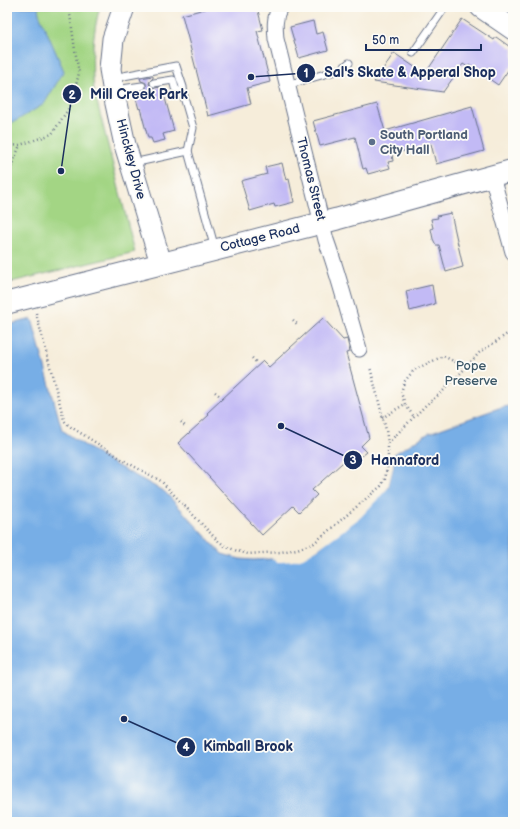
<svg xmlns="http://www.w3.org/2000/svg" width="520" height="829" font-family="'Balsamiq Sans',sans-serif">
	<style>
		.green { fill: #a3d584; stroke: #5f8271 }
		.water { fill: #77aee6; stroke: #496ea2 }
		.pier { fill: #f6edda }
		.building { fill: #c2baf5 }
		.lines { fill: none; stroke-linecap: round; stroke-linejoin: round }
		.lane-casing { stroke: #687289; stroke-width: 9 }
		.street-casing { stroke: #687289; stroke-width: 17 }
		.secondary-casing { stroke: #687289; stroke-width: 23 }
		.path { stroke: #687289; stroke-width: 2.5; stroke-dasharray: 1 3; stroke-linecap: butt }
		.lane { stroke: #fff; stroke-width: 7 }
		.street { stroke: #fff; stroke-width: 15 }
		.secondary { stroke: #fff; stroke-width: 21 }
		.service-dot { fill: #5c6f8a; stroke: #fdfcf7; stroke-width: 1.5 }
		.labels { text-anchor: middle; dominant-baseline: central; stroke-width: 3.5; stroke-linejoin: round; paint-order: stroke }
		.service-label { font-size: 13px; font-weight: bold; fill: #4e5e75; stroke: #fdfcf7; text-anchor: start }
		.street-label { font-size: 13px; fill: #1b2f5e; stroke: #fdfcf7 }
		.park-label { font-size: 13px; fill: #3d5868; stroke: #fdfcf7 }
		.leader { fill: none; stroke: #1b2f5e; stroke-width: 1.5 }
		.callout-dot { fill: #1b2f5e; stroke: #fdfcf7; stroke-width: 1.5 }
		.mark-label { font-size: 12px; text-anchor: middle; font-weight: bold; fill: #fff }
		.callout-label { font-size: 14px; text-anchor: middle; font-weight: bold; fill: #1b2f5e; stroke: #fdfcf7; stroke-width: 3.5; stroke-linejoin: round; paint-order: stroke }
	</style>
	<rect width="100%" height="100%" fill="#fdfcf7"/>
	<filter id="ink" filterUnits="userSpaceOnUse"><feTurbulence type="fractalNoise" baseFrequency=".025" numOctaves="2"/><feDisplacementMap in="SourceGraphic" scale="8" xChannelSelector="R" yChannelSelector="G"/><feConvolveMatrix kernelMatrix="1 2 1 2 8 2 1 2 1" color-interpolation-filters="sRGB"/></filter>
	<filter id="wash" filterUnits="userSpaceOnUse"><feTurbulence type="fractalNoise" baseFrequency=".012" numOctaves="4" result="noise"/><feDisplacementMap in="SourceGraphic" scale="16" xChannelSelector="R" yChannelSelector="G"/><feGaussianBlur stdDeviation="0.9" result="paint"/><feColorMatrix in="noise" values="0 0 0 0 0 0 0 0 0 0 0 0 0 0 0 0 0 1.4 0 .05"/><feComposite in="paint" operator="in"/></filter>
	<g filter="url(#wash)">
		<rect width="100%" height="100%" fill="#f6edda"/>
		<path class="green" d="M7,7H100C92,34 91,62 94,90L135,252L7,283Z"/>
		<g class="water">
			<path d="M7,7H38L39,14L64,71L44,104L14,122H7Z"/>
			<path d="M32,319L62,430L103,458L165,492L222,554L240,559L254,560L286,558L318,549L388,488L393,468L394,454L429,433L499,408L513,405V822H7V325Z"/>
		</g>
		<path class="pier" d="M394,454L393,468L388,488L361,517L318,549L303,558L293,561L282,562H277L270,557L286,556L317,547L386,487L391,468L392,458Z"/>
		<g id="blocks">
			<g class="building">
				<path d="M212,7H257L263,30L257,31L270,82L247,88L251,104L208,116L182,15Z"/>
				<path d="M462,19L494,40L496,37L513,49V63L498,85L469,65L468,67L463,64L443,92L374,82L394,53L425,74Z"/>
				<path d="M313,21L316,34L323,32L328,50L299,58L290,27Z"/>
				<path d="M153,76V78L150,81L149,84L153,88L162,87L174,131L163,134L165,140L153,143L151,138H148L140,108L139,109L134,92L143,91L146,88V83L144,82L141,81L140,78Z"/>
				<path d="M377,104L385,131L472,106L484,151L436,164L431,144L392,154L393,161L388,162L390,168L368,174L366,168L363,169L355,137L320,146L313,121Z"/>
				<path d="M282,163L286,180L289,179L294,202L275,207L274,204L250,211L241,181L267,174L265,167Z"/>
				<path d="M451,213L463,267L446,272L439,245H436L433,239L431,229L433,228L431,219L438,218L437,216Z"/>
				<path d="M432,285L435,304L410,311L406,291Z"/>
				<path d="M323,318L343,340L347,339L350,352L346,353L369,438L361,446L367,452L357,460L352,454L312,490L317,495L299,512L293,506L262,535L178,443L209,415L207,413L263,361L269,367Z"/>
			</g>
		</g>
	</g>
	<g filter="url(#ink)">
		<use href="#blocks" fill-opacity="0" stroke="#687289" stroke-width="1"/>
		<g class="lines">
			<defs>
				<g id="lane">
					<path d="M413,53L445,7"/>
					<path d="M113,78L176,66L183,87L184,97L193,128L188,151"/>
					<path d="M154,83L173,80L175,88L184,97"/>
					<path d="M287,85L342,69L349,63"/>
					<path d="M115,90L142,86"/>
					<path d="M133,163L188,151L215,249"/>
				</g>
				<g id="street">
					<path d="M280,7C274,17 275,28 276,39L326,240C339,276 348,313 359,349"/>
					<path d="M492,176L513,252"/>
				</g>
				<g id="secondary">
					<path d="M124,7L113,39L110,69L115,99L125,145L161,263"/>
					<path d="M481,7L513,29"/>
					<path d="M7,303L337,219L513,170"/>
				</g>
			</defs>
			<use href="#lane" class="lane-casing"/>
			<use href="#street" class="street-casing"/>
			<use href="#secondary" class="secondary-casing"/>
			<g class="path">
				<path d="M7,146L20,145L52,134L71,105L79,73L75,50L69,7"/>
				<path d="M7,178L20,145"/>
				<path d="M7,279L12,284"/>
				<path d="M36,313L64,420L66,423L71,427L128,463L161,481L216,539L225,546L237,551L248,554L281,552L297,549L314,543L381,486L385,479L388,463V443L386,430L370,367"/>
				<path d="M293,320L298,325"/>
				<path d="M252,358L257,363"/>
				<path d="M215,392L220,396"/>
				<path d="M405,404L401,393L404,382L414,370L443,356L466,367"/>
				<path d="M382,418L405,404L414,417"/>
				<path d="M181,422L186,427"/>
				<path d="M388,443L425,406L441,393L458,376L479,353L513,330"/>
			</g>
			<use href="#lane" class="lane"/>
			<use href="#street" class="street"/>
			<use href="#secondary" class="secondary"/>
		</g>
	</g>
	<circle class="service-dot" cx="372" cy="142" r="4"/>
	<g class="labels">
		<g class="service-label">
			<text x="380" y="135">South Portland<tspan x="380" dy="15">City Hall</tspan></text>
		</g>
		<g class="street-label">
			<text transform="translate(131 159) rotate(75)">Hinckley Drive</text>
			<text transform="translate(311 179) rotate(76)">Thomas Street</text>
			<text transform="translate(260 238) rotate(-14)">Cottage Road</text>
		</g>
		<g class="park-label">
			<text x="471" y="366">Pope<tspan x="471" dy="15">Preserve</tspan></text>
		</g>
	</g>
	<path class="leader" d="M251 77L306 73M61 171L72 94M281 426L353 460M124 719L186 747"/>
	<g class="callout-dot">
		<circle cx="251" cy="77" r="4"/>
		<circle cx="61" cy="171" r="4"/>
		<circle cx="281" cy="426" r="4"/>
		<circle cx="124" cy="719" r="4"/>
		<circle cx="306" cy="73" r="10"/>
		<circle cx="72" cy="94" r="10"/>
		<circle cx="353" cy="460" r="10"/>
		<circle cx="186" cy="747" r="10"/>
	</g>
	<g class="mark-label">
		<text x="306" y="77">1</text>
		<text x="72" y="99">2</text>
		<text x="353" y="464">3</text>
		<text x="186" y="751">4</text>
	</g>
	<g class="callout-label">
		<text x="410" y="77">Sal's Skate &amp; Apperal Shop</text>
		<text x="139" y="99">Mill Creek Park</text>
		<text x="405" y="465">Hannaford</text>
		<text x="248" y="751">Kimball Brook</text>
	</g>
	<rect width="520" height="829" fill="none" stroke="#fdfcf7" stroke-width="24"/>
	<path d="M366 44v6h115v-6" fill="none" stroke="#1b2f5e" stroke-width="2"/>
	<text x="372" y="44" font-size="12" fill="#1b2f5e" stroke="#fdfcf7" stroke-width="3" paint-order="stroke">50 m</text>
</svg>
